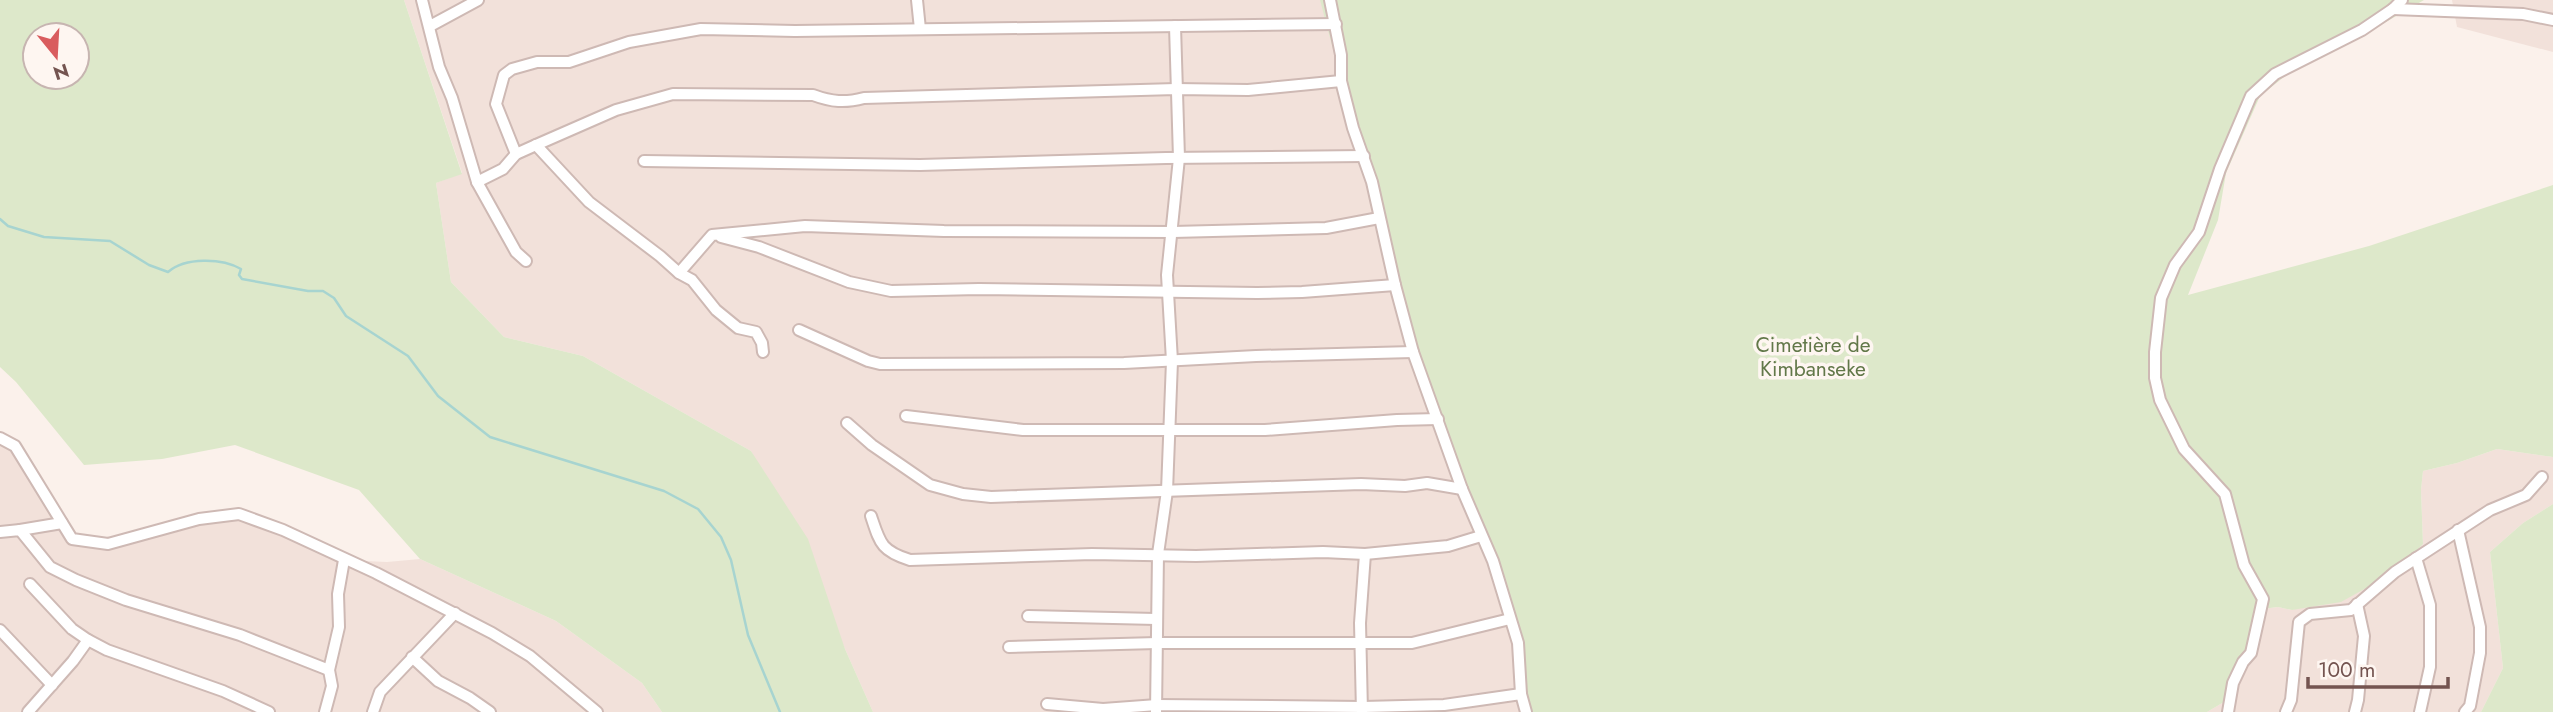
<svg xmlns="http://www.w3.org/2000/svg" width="2553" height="712" font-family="Jost,sans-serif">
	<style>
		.residential { fill: #f2e1da }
		.green { fill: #dde8ca; fill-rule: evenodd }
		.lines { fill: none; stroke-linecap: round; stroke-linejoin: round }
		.stream { stroke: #a7d4d0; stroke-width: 2.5 }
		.street-casing { stroke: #ceb9b4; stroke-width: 14 }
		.street { stroke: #fff; stroke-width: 10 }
		.labels { text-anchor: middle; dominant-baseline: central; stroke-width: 7; stroke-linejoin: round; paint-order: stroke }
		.park-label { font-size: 21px; fill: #627849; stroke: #fef6f1 }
	</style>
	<rect width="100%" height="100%" fill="#fbf1eb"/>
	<g class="residential">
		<path d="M404,0H1340L1510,619L1526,712H873L845,649L751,451L583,356L504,337L451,282L436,183L462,173Z"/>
		<path d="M2452,0H2553V52L2457,27Z"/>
		<path d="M0,438L15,446L72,539L108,544L239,514L344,560L387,562L420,559L556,621L642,683L662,712H0Z"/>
		<path d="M2497,449L2553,457V504L2523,523L2490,552L2503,668L2481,712H2207L2224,702L2262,609L2278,607L2292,610L2423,544L2421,490L2423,471L2457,463Z"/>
	</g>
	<g class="green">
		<path d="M0,0H404L462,174L436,183L451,282L504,337L583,356L751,451L808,539L845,649L873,712H662L642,683L556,621L420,559L359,490L235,445L162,459L84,465L16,382L0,367ZM35,35H77V77H35Z"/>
		<path d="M1320,0H2424L2379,26L2289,73L2260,96L2226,173L2218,220L2188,295L2369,246L2553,185V457L2497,449L2457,463L2423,471L2421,490L2423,544L2395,572L2341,602L2292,610L2278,607L2262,609L2257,637L2234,675L2224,702L2207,712H1526L1518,643L1413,352Z"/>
		<path d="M2553,504V712H2481L2503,668L2490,552L2523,523Z"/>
	</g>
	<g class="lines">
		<path class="stream" d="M0,219L8,226L44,237L110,241L149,265L168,272C185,257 222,258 241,269L239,275L242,279L308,291H323L334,298L346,316L408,356L438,396L490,437L664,491L698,509L721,537L731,560L748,635L780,712"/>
		<defs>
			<g id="street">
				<path d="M422,0L439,67L452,98L477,182L516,252L526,261"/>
				<path d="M917,0L920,29"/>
				<path d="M1330,0L1341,55V81L1353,128L1372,182L1395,285L1413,352L1462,489L1493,561L1518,643L1521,694L1526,712"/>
				<path d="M2393,9L2523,14L2553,20"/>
				<path d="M430,26L478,0"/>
				<path d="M536,145L589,202L660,256L679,273L692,280L716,310L738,328L756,332L762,343L763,352"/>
				<path d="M516,154L496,104L504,75L512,69L537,62H569L629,42L701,29L795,31L1336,24"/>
				<path d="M644,161L920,165L1166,158L1364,156"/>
				<path d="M477,182L503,169L516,154L536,145L616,110L673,94L813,95C832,102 845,103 864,98L1176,89L1248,90L1341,81"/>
				<path d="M721,237L759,247L849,282L891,291L979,289L1257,293L1302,292L1395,285"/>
				<path d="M679,273L712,235L805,226L944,231L1173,232L1326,228L1379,218"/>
				<path d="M799,330L868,361L880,364L1124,363L1256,356L1413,352"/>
				<path d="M906,416L1023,430H1265L1397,420L1438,419"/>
				<path d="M847,423L872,445L930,485L963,494L991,497L1361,484L1405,486L1427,483L1462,489"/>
				<path d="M0,438L15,446L72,539L108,544L199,519L239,514L283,530L376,573L492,633L530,656L597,712"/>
				<path d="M871,516C880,543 881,551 910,560L1092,554L1196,556L1323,552L1365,554L1448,546L1481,536"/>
				<path d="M20,530L62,523"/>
				<path d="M2458,530L2480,627V653L2470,706L2465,712"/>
				<path d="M0,532L20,530L50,567L76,580L126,600L240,635L329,670"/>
				<path d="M2416,558L2430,605V667L2420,712"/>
				<path d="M30,584L72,629L88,640L107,650L223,691L269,712"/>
				<path d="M1028,616L1156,619"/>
				<path d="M0,630L52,685"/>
				<path d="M1009,647L1157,643H1412L1510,619"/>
				<path d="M412,657L438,681L470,698L490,712"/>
				<path d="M1047,704L1103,709L1157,705L1363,707L1444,705L1521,694"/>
				<path d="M28,712L73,661L88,640"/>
				<path d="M325,712L332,686L329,670L339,627L338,594L344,560"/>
				<path d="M373,712L380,692L455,613"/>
				<path d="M1156,712L1158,554L1167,491L1172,361L1167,275L1179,158L1175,26"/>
				<path d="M1362,712L1360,623L1365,554"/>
				<path d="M2228,712L2233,683L2243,662L2251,653L2263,599L2244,565L2225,494L2184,449L2160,400L2155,378V352L2161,298L2175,265L2199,232L2220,169L2251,96L2275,74L2362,30L2393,9L2402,0"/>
				<path d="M2286,712L2291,700L2299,622L2310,614L2351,610L2395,572L2490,510L2526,495L2542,477"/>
				<path d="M2355,712L2358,700L2364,636L2357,604"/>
			</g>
		</defs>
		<use href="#street" class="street-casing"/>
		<use href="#street" class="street"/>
	</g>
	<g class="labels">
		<g class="park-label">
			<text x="1813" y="345">Cimetière de<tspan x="1813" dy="24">Kimbanseke</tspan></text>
		</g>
	</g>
	<g transform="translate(56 56) rotate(162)"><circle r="33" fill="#fef6f1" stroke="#c7b5b1" stroke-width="2"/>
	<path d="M0-5L12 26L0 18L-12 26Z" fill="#d95c5e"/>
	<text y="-10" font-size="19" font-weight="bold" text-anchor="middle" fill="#745450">N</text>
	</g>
	<path d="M2308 677v10h140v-10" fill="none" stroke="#745450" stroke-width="3.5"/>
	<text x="2318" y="677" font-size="21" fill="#745450" stroke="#fef6f1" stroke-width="5" paint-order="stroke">100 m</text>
</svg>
